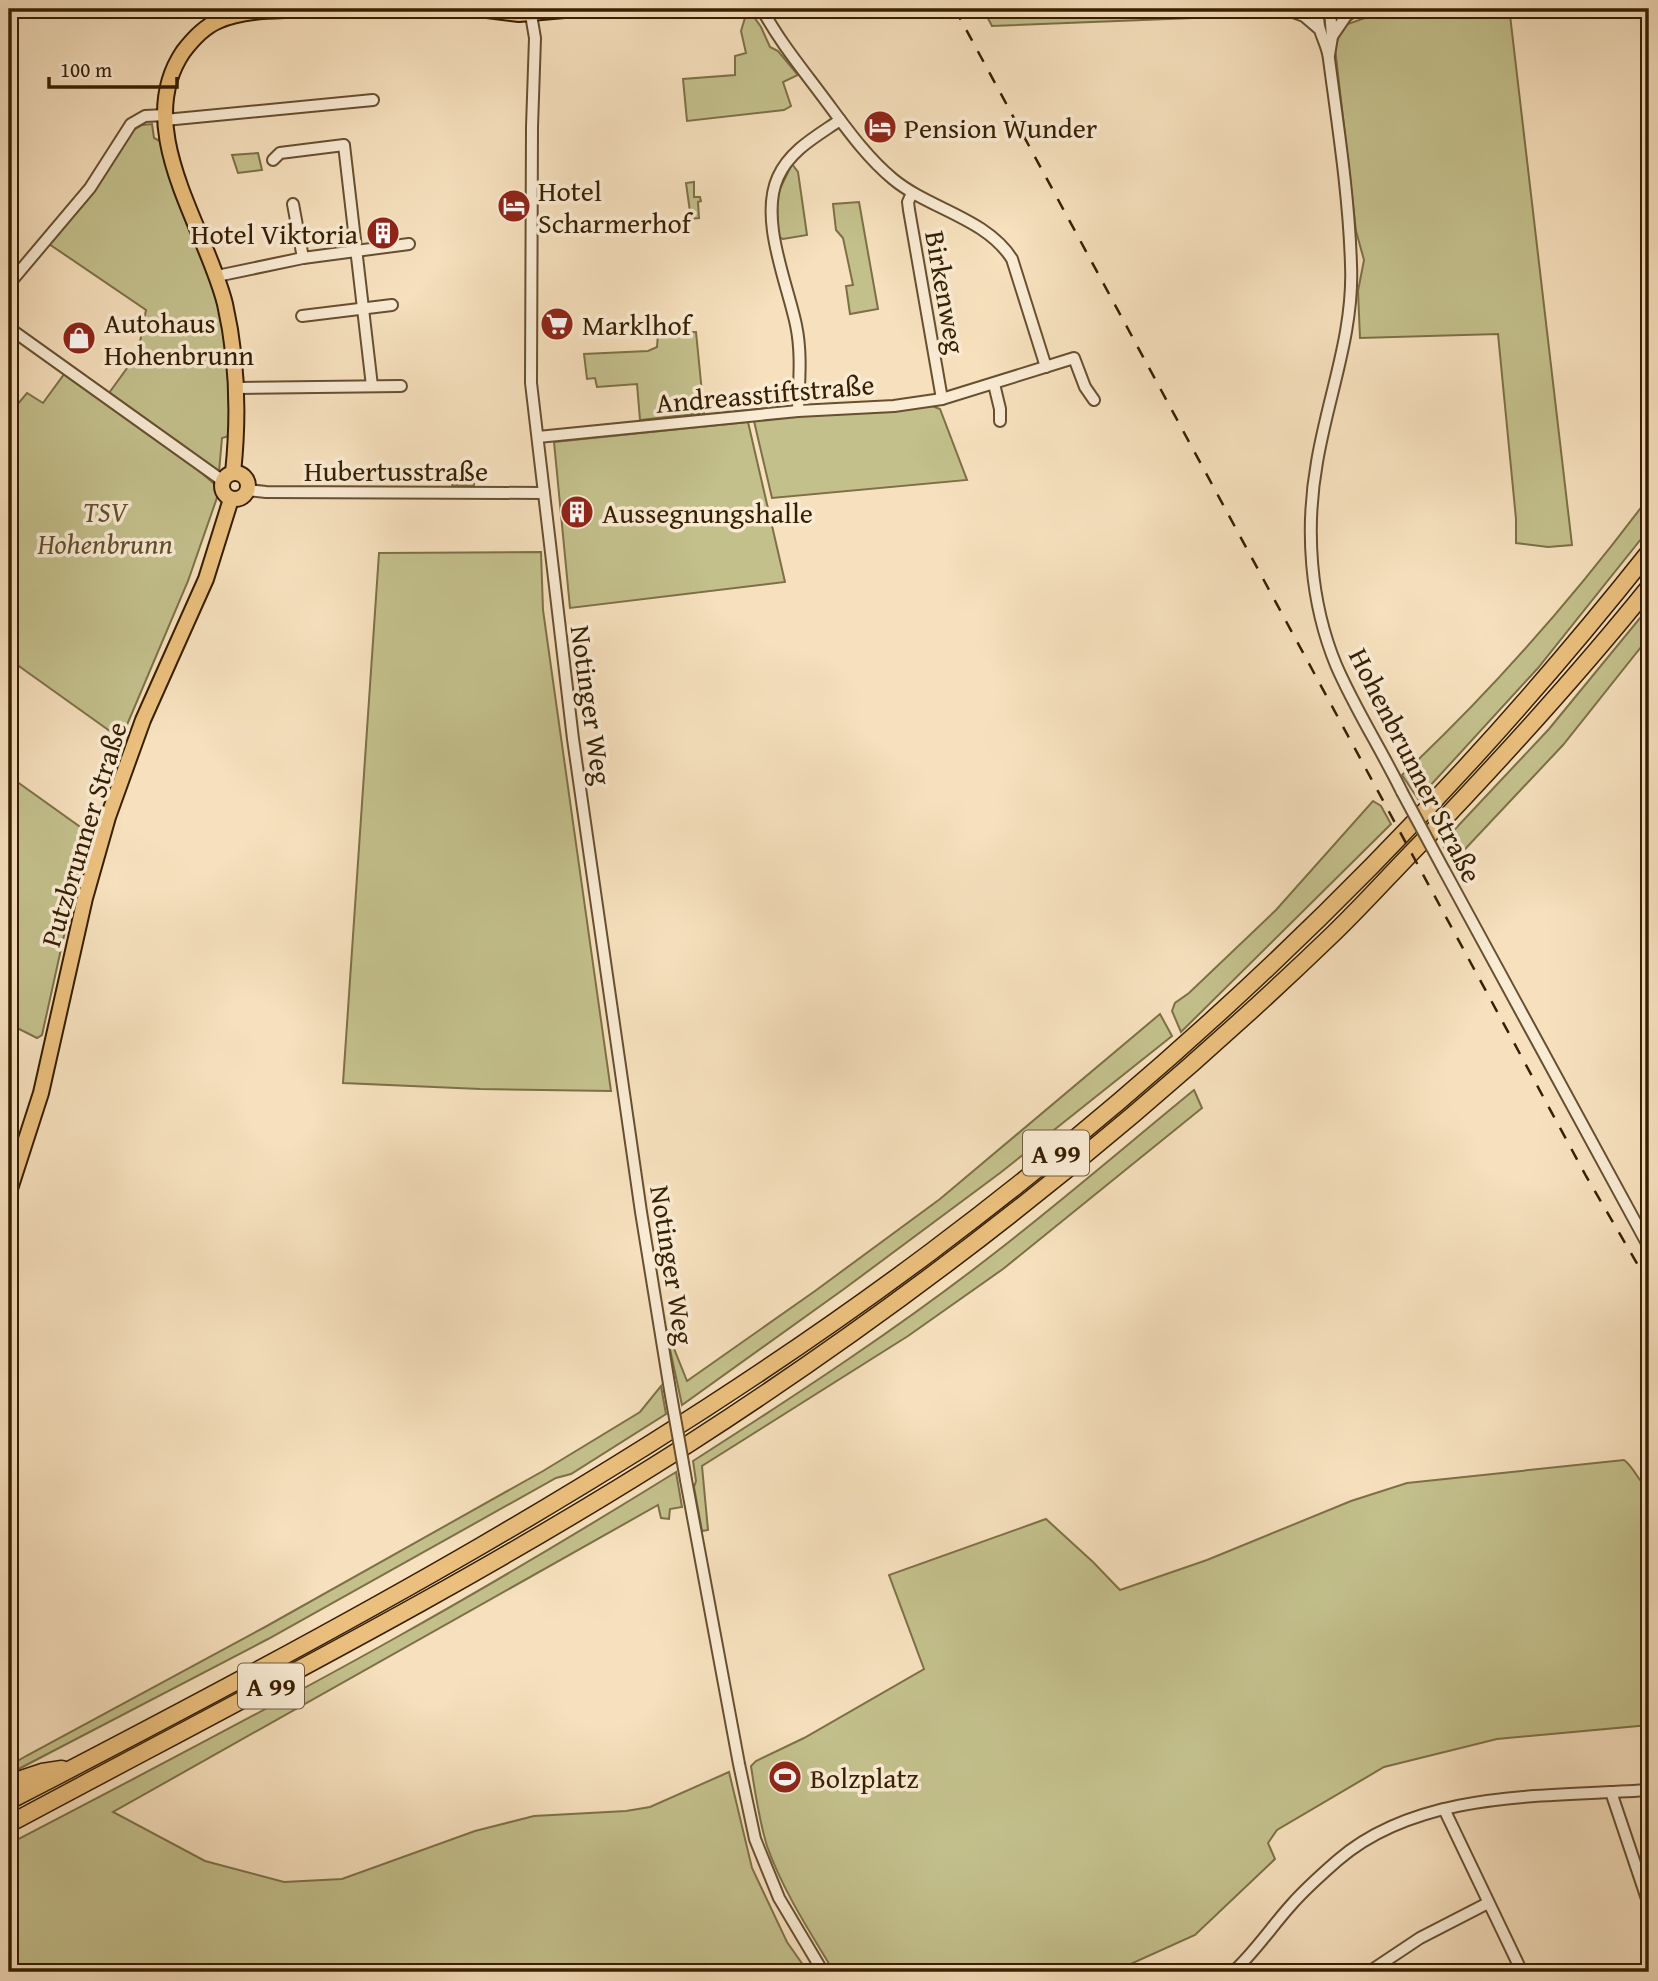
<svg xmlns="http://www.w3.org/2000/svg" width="1658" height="1981" font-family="'Gentium Book Plus',serif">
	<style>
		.green { fill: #c3c08c; stroke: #7d7046; stroke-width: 2 }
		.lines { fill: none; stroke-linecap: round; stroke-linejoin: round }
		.minor-casing { stroke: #674f2f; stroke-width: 14 }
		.major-casing { stroke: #371f00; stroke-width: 18 }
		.highway-casing { stroke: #371f00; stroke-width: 19 }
		.minor { stroke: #f9ebd4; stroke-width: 10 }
		.major { stroke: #ebc07e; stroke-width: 14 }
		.highway { stroke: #ebc07e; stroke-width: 16 }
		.rail { stroke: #371f00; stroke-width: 2.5; stroke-dasharray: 12 12; stroke-linecap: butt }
		.minor-bridge-casing { stroke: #674f2f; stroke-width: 14; stroke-linecap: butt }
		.minor-bridge { stroke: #f9ebd4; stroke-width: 10 }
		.labels { text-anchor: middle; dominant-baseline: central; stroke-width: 7; stroke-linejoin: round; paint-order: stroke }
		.shield { fill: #f9ebd4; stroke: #715c40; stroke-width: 2 }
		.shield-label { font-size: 26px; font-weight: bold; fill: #371f00 }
		.poi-label { font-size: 28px; fill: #371f00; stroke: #f9ebd4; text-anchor: start }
		.street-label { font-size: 28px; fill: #371f00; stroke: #f9ebd4 }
		.park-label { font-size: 28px; font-style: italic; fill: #614f2a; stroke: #f9ebd4 }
	</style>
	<rect width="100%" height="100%" fill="#f6e0bd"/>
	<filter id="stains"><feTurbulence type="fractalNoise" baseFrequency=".00286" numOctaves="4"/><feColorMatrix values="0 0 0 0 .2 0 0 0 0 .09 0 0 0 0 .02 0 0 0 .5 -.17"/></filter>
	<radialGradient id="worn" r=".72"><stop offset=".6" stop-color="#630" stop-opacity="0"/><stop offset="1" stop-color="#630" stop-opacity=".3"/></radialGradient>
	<g class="green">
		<path d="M1181,10L1200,11L1203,15L1194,18L992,26L984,11Z"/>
		<path d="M747,11L754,17L761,27L770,47L778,51L798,75L783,82L791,106L784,110L687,121L683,79L735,75V56L746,53L741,31Z"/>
		<path d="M1382,12L1510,15L1572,545L1548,547L1516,543V519L1498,334L1360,338L1358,291L1364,260L1356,231L1335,48L1342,26Z"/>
		<path d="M152,124L154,138L160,141C172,188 195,231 210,277C227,328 230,383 229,436L222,438L219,472L109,393L138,353L146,310L49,244L125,135L142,125Z"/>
		<path d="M258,153L262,170L238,173L232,155Z"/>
		<path d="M792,164L798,172L807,235L783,239L778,237L777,195Z"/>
		<path d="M694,182V197H700L701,201L698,202L699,218L691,219L686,183Z"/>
		<path d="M859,202L878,309L850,314L846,286L853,285L843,238L836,230L833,204Z"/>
		<path d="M696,332L704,413L640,420L637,384L597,387L595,378L587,379L584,354L648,351L657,347L658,333Z"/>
		<path d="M65,373L195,467L220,489L188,581L121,739L9,659V409L12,411L27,393L43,403Z"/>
		<path d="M932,406L940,409L967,480L772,498L754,421C793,416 833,410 873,410C894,410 911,409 932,406Z"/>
		<path d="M748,422L785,582L570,608L554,442Z"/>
		<path d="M452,476H474V486L452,485Z"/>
		<path d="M1649,497V529L1538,668L1418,799L1402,775C1493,690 1575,596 1649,497Z"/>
		<path d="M541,552L543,610L553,681L611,1091L480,1089L343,1083L379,553Z"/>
		<path d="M1649,607V637L1563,745L1452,863L1442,843L1549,729Z"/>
		<path d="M9,776L90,834L73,895L42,1035L37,1038L9,1024Z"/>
		<path d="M1373,801L1381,806L1391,824L1181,1032L1172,1011L1175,1003L1189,993L1276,910Z"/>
		<path d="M1160,1014L1172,1036L1000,1173L844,1289L682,1405L665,1326L687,1381L815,1291L940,1199Z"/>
		<path d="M1194,1090L1202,1108L1003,1269L908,1336L702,1466L708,1530L702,1531L694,1487L696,1481L693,1461C796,1395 899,1328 996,1252C1063,1200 1128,1144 1194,1090Z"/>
		<path d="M661,1386L666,1414L571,1474L556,1478L268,1639L9,1774V1766L26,1756L265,1627L543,1471L640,1412Z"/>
		<path d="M1624,1460C1635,1468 1638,1482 1649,1489V1725L1497,1739L1384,1767L1277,1830L1268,1843L1275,1859L1195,1935L1113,1972H834C810,1932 783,1891 767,1846C759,1820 755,1793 751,1766L756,1761L804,1738L924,1669L889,1575L1046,1519L1093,1562L1120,1590L1207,1560L1351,1501L1407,1483Z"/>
		<path d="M676,1472L682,1507L670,1509L669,1519L661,1518L658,1505L113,1812L205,1861L284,1882L342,1879L475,1831L534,1816L626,1811L650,1807L729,1772L752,1868L787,1942L808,1972H9V1844C139,1776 269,1709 397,1637C492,1584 584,1529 676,1472Z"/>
	</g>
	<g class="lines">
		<defs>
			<g id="minor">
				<path d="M204,9L216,22"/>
				<path d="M530,9L535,38L532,127L531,383L573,739L641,1212L670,1390"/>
				<path d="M762,9C778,39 799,65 820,93C842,122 864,155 893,179C929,209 986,218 1012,259L1046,367"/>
				<path d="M1285,9L1304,16L1318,28"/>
				<path d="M1319,9C1315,31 1327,40 1329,59C1338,127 1349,196 1351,265C1354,333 1328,396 1317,462C1305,529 1310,602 1336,665C1355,709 1381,749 1402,792"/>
				<path d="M1333,35L1346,16L1356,9"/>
				<path d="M1329,55L1332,37L1330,9"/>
				<path d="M165,120L373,100"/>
				<path d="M273,160L280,153L344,145L372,386"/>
				<path d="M912,193L908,202L909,210L942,399"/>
				<path d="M293,204L303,258"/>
				<path d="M217,276L303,258L409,244"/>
				<path d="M9,284L90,188L131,124L145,116L165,115"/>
				<path d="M302,316L392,305"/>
				<path d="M9,328L223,481"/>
				<path d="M994,384L1000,409V421"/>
				<path d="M237,388L401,386"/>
				<path d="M798,411C799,382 802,353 796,325C787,282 759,219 778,177C790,150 817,136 840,120"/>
				<path d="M538,437L798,411L894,406L942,399L1074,358L1085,387L1094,400"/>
				<path d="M248,490L266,492L544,493"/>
				<path d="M1444,870L1649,1247"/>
				<path d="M686,1480L739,1764L755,1839L779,1898L823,1972"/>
				<path d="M1611,1792L1649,1905"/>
				<path d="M1444,1809L1522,1972"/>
				<path d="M1233,1972C1255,1952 1272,1926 1292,1904C1306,1888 1322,1874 1338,1860C1420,1789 1548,1797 1649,1790"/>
				<path d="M1369,1972L1420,1938L1488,1903"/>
			</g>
			<g id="major">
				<path d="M479,9L519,14L576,9"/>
				<circle cx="235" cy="486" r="13"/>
				<path d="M233,473C239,416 238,361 225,304C206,227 131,129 183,52C192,40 204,27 218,21C256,4 324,12 366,9"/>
				<path d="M9,1192L41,1093L85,898L108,817L143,720L206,579L231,499"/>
			</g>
			<g id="highway">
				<path d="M9,1783L42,1772L62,1769"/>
				<path d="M9,1801C325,1638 647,1465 932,1251C1200,1050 1441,814 1649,552"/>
				<path d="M9,1824C238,1701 470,1584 690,1443C921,1294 1136,1124 1334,933C1366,902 1396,868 1428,836C1505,755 1579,674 1649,587"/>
			</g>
		</defs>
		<use href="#minor" class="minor-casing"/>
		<use href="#major" class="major-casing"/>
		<use href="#highway" class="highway-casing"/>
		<use href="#minor" class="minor"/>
		<use href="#major" class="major"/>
		<use href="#highway" class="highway"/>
		<path class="rail" d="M955,9L1586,1176L1649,1284"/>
		<defs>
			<g id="minor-bridge">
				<path d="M1402,792L1444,870"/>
				<path d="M670,1390L686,1480"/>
			</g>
		</defs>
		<use href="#minor-bridge" class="minor-bridge-casing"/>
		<use href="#minor-bridge" class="minor-bridge"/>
	</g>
	<defs>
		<symbol id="hotel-disc" viewBox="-11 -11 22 22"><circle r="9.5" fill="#8f2418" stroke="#f9ebd4"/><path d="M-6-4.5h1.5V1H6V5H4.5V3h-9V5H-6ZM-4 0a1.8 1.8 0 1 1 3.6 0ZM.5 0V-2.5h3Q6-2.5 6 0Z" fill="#fff"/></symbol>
		<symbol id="building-disc" viewBox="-11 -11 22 22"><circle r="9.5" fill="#8f2418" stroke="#f9ebd4"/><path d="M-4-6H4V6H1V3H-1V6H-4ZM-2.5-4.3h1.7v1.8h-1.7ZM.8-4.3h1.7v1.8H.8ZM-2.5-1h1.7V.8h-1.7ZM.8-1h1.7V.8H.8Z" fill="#fff"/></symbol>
		<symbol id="supermarket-disc" viewBox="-11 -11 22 22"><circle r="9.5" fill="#8f2418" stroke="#f9ebd4"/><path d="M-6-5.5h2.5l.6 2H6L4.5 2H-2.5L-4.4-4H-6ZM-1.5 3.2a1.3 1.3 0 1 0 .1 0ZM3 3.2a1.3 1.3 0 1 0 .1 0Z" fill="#fff"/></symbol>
		<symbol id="shop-disc" viewBox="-11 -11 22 22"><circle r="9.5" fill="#8f2418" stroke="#f9ebd4"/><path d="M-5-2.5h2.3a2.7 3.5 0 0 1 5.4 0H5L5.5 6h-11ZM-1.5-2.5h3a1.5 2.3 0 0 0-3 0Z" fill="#fff"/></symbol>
		<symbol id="stadium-disc" viewBox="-11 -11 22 22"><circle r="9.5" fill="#8f2418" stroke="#f9ebd4"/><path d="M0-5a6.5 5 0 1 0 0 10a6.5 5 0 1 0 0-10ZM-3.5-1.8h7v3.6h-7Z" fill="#fff"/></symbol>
	</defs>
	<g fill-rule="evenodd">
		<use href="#hotel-disc" x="861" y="108" width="38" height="38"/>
		<use href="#hotel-disc" x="495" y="187" width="38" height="38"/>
		<use href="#building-disc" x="364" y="214" width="38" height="38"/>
		<use href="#supermarket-disc" x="538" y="305" width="38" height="38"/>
		<use href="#shop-disc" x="60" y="319" width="38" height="38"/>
		<use href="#building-disc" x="558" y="493" width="38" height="38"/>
		<use href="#stadium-disc" x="766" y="1758" width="38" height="38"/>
	</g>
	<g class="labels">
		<g class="shield">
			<rect x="1023" y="1130.5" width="66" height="45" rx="5"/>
			<rect x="238" y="1663.5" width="66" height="45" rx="5"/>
		</g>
		<g class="shield-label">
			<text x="1056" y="1153">A 99</text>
			<text x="271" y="1686">A 99</text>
		</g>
		<g class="poi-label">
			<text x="904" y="127">Pension Wunder</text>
			<text x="538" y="190">Hotel<tspan x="538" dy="32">Scharmerhof</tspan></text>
			<text x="358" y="233" text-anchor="end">Hotel Viktoria</text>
			<text x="104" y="322">Autohaus<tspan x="104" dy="32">Hohenbrunn</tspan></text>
			<text x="582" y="324">Marklhof</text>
			<text x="602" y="512">Aussegnungshalle</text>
			<text x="810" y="1777">Bolzplatz</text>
		</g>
		<g class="street-label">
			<text transform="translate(946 292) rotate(80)">Birkenweg</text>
			<text transform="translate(765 393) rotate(-5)">Andreasstiftstraße</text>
			<text x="396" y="470">Hubertusstraße</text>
			<text transform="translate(592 705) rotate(82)">Notinger Weg</text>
			<text transform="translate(1416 765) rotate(63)">Hohenbrunner Straße</text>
			<text transform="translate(83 834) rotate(-73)">Putzbrunner Straße</text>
			<text transform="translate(673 1265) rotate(81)">Notinger Weg</text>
		</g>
		<g class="park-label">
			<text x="105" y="511">TSV<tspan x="105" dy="32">Hohenbrunn</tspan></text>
		</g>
	</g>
	<rect width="1658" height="1981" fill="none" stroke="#f6e0bd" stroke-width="35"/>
	<rect x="10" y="10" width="1637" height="1960" fill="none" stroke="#371f00" stroke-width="3.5"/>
	<rect x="18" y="18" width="1623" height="1946" fill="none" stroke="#371f00" stroke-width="2"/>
	<path d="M49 77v10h128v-10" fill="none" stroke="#371f00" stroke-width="3.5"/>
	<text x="60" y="77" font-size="21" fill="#371f00" stroke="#f9ebd4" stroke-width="5" paint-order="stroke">100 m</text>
	<rect width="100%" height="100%" filter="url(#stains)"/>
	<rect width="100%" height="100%" fill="url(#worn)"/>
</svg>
